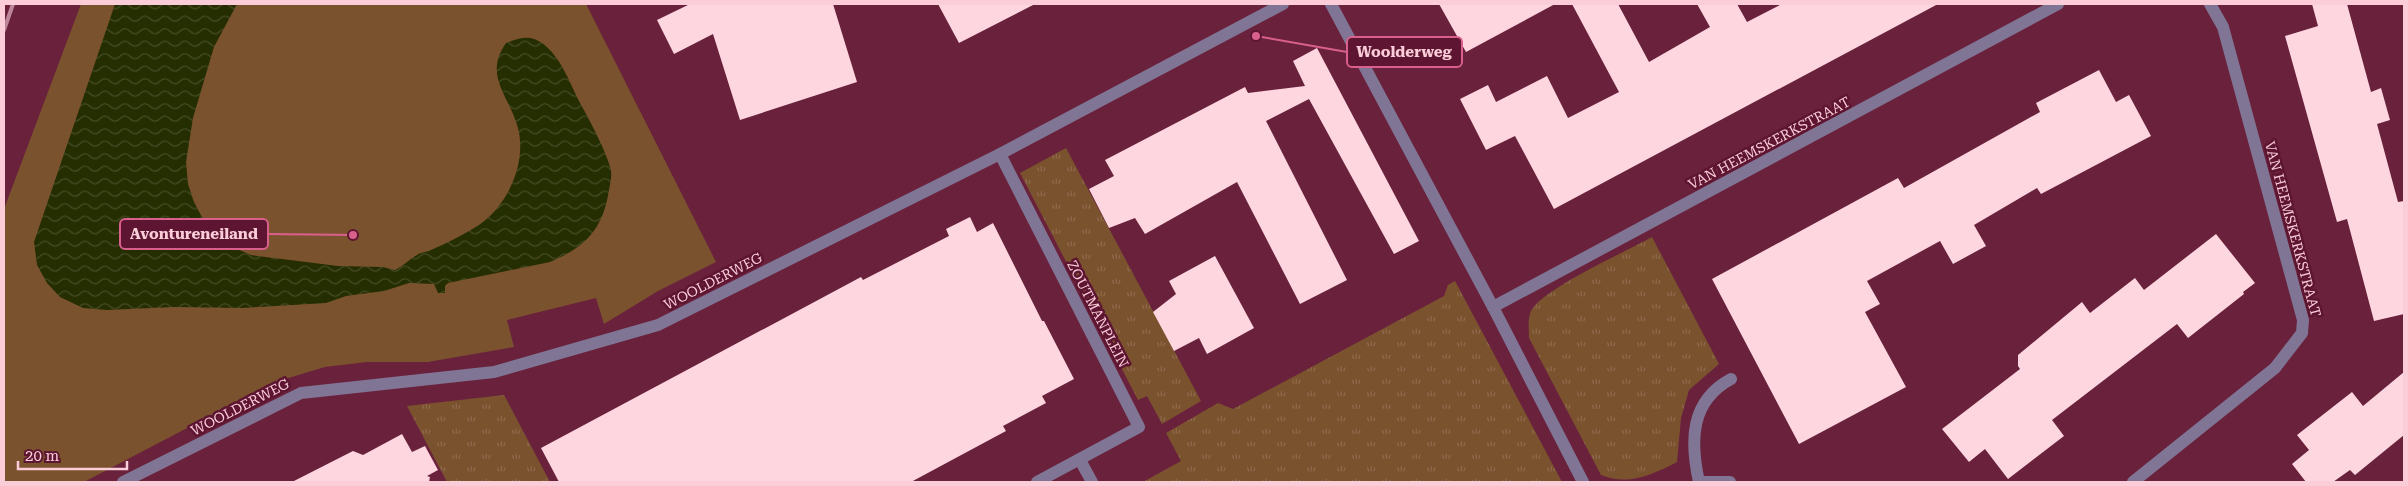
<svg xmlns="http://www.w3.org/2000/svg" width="2408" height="486" font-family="'Roboto Serif',serif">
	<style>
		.grass { fill: url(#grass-tufts) }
		.park { fill: #7b522e }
		.water { fill: url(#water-waves) }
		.building { fill: #fdd6e0 }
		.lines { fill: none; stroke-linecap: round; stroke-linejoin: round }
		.minor { stroke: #807594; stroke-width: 12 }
		.rail { stroke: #be8598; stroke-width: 4 }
		.labels { text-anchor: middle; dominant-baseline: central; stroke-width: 5; stroke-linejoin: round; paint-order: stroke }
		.street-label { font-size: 14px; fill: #fbcdd9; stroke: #5d1531 }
		.leader { fill: none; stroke: #d9608d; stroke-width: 2 }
		.callout-dot { fill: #d9608d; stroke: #5d1531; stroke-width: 2 }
		.callout { fill: #5d1531; stroke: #d9608d; stroke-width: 2 }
		.callout-label { font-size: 15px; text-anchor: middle; font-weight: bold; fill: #fbcdd9 }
	</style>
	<defs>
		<pattern id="grass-tufts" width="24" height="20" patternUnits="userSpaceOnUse" patternTransform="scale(1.25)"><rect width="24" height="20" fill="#7b522e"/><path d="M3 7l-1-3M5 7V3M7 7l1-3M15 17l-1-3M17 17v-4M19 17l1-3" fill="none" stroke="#8f6a4c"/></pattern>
		<pattern id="water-waves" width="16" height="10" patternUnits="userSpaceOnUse" patternTransform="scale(1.25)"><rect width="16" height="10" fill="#252e01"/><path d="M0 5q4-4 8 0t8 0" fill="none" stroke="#464b25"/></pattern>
	</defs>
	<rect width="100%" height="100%" fill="#69213c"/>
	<g class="grass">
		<path d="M1066,148L1201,401L1162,424L1147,396L1138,400L1020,173Z"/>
		<path d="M1652,237L1719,364L1689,390L1681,418L1677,462C1652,475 1628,486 1601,475L1529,338C1529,329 1527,315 1533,308C1549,286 1625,252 1652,237Z"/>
		<path d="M1455,281L1562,482H1143L1181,461L1166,433L1218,403L1233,409L1444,296L1448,285Z"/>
		<path d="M504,395L550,482H447L407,406Z"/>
	</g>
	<path class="park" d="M81,4H586L716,262L658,291L604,324L596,298L507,320L514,347L428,362H367L325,367L275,382L84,482H4V209Z"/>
	<path class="water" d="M115,4H237L214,47L193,118L186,162L188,184L194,202L205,223L221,242L251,255L338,266L383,267L395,270C404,266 409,259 417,255C421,252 427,252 431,250C447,243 465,234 479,225C508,205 527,163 518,128C509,95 483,76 506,43C519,38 530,34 542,43C561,57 569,81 579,101C588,117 608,154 611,171C612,176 610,184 609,190C603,229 586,247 550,262L448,283L445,286V293H438L434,284L409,283L384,291L346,296L326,303L242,308L174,307L107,310L83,308L60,297L47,283L37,265L34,242Z"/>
	<g class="building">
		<path d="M690,4H833L857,82L740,120L713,34L674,54L657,20Z"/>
		<path d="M938,4H1035L959,43Z"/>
		<path d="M1439,4H1555L1466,52Z"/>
		<path d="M1572,4H1618L1649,62L1710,27L1697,4H1737L1747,22L1782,4H1938L1554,209L1515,136L1486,150L1460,99L1488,85L1496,102L1547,76L1568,118L1619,92Z"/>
		<path d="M2312,4H2347L2371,92L2381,88L2390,120L2377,124L2398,202L2404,201V314L2374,321L2347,219L2337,222L2285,36L2318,26Z"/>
		<path d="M1317,48L1419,241L1394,254L1309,99L1266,121L1347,280L1300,304L1237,182L1145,234L1135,218L1109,228L1089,189L1114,176L1105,160L1245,87L1248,93L1305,86L1293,61Z"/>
		<path d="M2099,70L2116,102L2129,95L2151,136L2041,194L2037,188L1974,225L1986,246L1953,264L1940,241L1867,281L1880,304L1865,312L1906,387L1799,444L1712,279L1898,178L1904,188L2040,112L2036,103Z"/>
		<path d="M970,217L977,232L993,223L1042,321H1044L1074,379L1042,396L1046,403L1003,426L1006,431L911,482H559L541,448L861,277L863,280L949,236L946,229Z"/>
		<path d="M2216,234L2255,283L2243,292L2244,294L2188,338L2177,324L2052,420L2064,436L2008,479L1985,449L1969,462L1942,429L2020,369L2018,366V355L2082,302L2090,313L2135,278L2144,290Z"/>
		<path d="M1215,256L1254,328L1207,354L1199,338L1174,351L1153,312L1176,294L1169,281Z"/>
		<path d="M2404,372V435L2355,475L2350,470L2333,482H2306L2292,464L2309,450L2297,435L2352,392L2363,406Z"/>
		<path d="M402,434L412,452L425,446L438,470L427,476L430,477L429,482H292L353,451L363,455Z"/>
	</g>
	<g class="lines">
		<g class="minor">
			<path d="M1331,4L1493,307L1583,482"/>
			<path d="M1000,154L1139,427L1037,482"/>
			<path d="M1493,307L2058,4"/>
			<path d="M1080,460L1092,482"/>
			<path d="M123,482L301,393L494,372L658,325L1000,154L1283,4"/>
			<path d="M1699,482C1690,441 1690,401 1731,379"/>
			<path d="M1699,482H1730"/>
			<path d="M2133,482L2275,368L2302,333L2303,320L2223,27L2210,4"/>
		</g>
		<path class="rail" d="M4,30L13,4"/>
	</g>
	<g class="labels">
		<g class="street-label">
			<text transform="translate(1769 143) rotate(-28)">VAN HEEMSKERKSTRAAT</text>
			<text transform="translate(2293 229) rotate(75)">VAN HEEMSKERKSTRAAT</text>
			<text transform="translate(713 281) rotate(-27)">WOOLDERWEG</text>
			<text transform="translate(1098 314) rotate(63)">ZOUTMANPLEIN</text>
			<text transform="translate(240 407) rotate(-27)">WOOLDERWEG</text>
		</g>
	</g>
	<path class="leader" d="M1256 36L1347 52M353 235L268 234"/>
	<g class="callout-dot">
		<circle cx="1256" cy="36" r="5"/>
		<circle cx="353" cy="235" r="5"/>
	</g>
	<g class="callout">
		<rect x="1347" y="37" width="115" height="30" rx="5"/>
		<rect x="120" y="219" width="148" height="30" rx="5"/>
	</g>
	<g class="callout-label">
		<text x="1404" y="57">Woolderweg</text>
		<text x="194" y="239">Avontureneiland</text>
	</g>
	<rect width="2408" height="486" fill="none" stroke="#fbcdd9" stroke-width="10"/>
	<path d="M18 461v8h109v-8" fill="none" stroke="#fbcdd9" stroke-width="2.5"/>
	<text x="25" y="461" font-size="15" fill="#fbcdd9" stroke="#5d1531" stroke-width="4" paint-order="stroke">20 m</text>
</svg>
